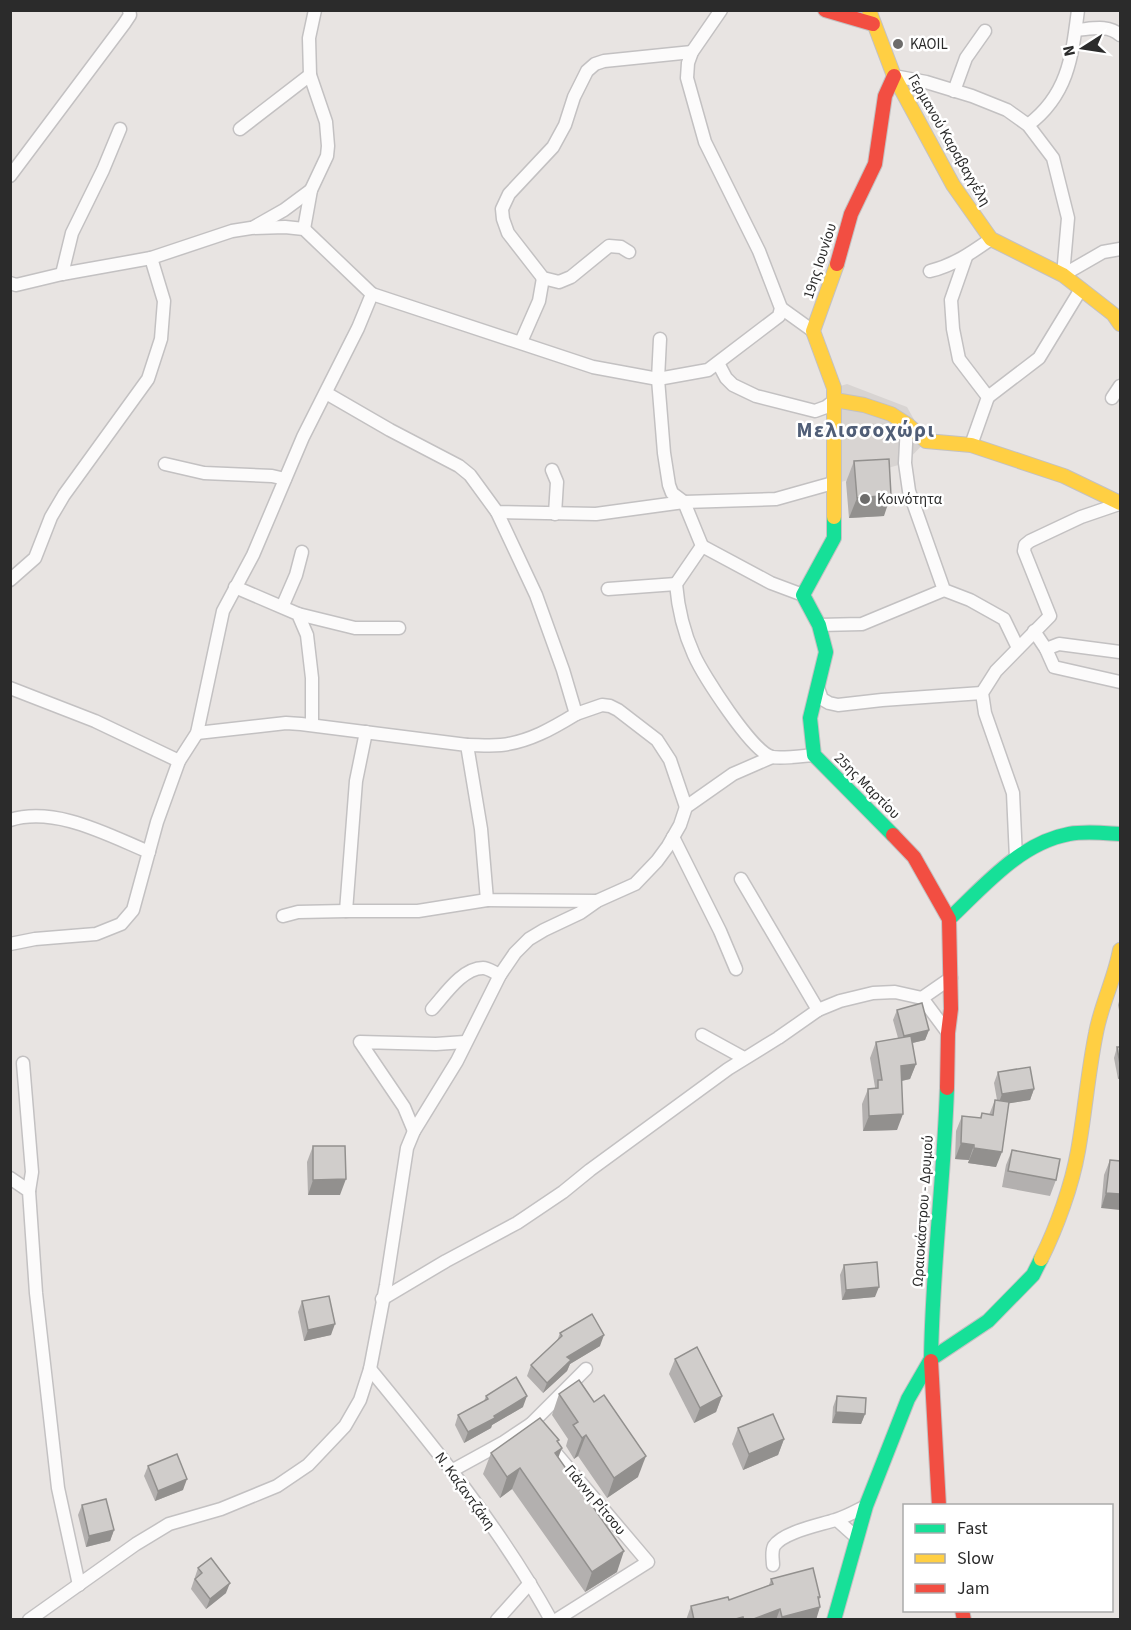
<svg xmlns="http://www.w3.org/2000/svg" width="1131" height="1630" font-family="'Source Sans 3',sans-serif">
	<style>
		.plaza { fill: #d8d4d2 }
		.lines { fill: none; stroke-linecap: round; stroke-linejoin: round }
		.street-casing { stroke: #c3c1c2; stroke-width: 15 }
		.fast-casing { stroke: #c3c1c2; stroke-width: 16 }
		.slow-casing { stroke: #c3c1c2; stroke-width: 16 }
		.jam-casing { stroke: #c3c1c2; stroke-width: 16 }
		.street { stroke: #fcfbfb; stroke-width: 12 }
		.fast { stroke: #16e098; stroke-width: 14 }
		.slow { stroke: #ffcf43; stroke-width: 14 }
		.jam { stroke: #f24e42; stroke-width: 14 }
		.wall { fill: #b3b0af }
		.shaded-wall { fill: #92908e }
		.building { fill: #d0cdcb; stroke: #92908e; stroke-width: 1.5 }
		.poi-dot { fill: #6d6c6b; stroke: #fff; stroke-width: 2 }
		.labels { text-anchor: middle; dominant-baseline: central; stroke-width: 5; stroke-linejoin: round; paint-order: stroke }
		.poi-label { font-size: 15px; fill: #2b2b2b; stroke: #fff; text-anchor: start }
		.street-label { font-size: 15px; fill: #2b2b2b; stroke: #fff }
		.district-label { font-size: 21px; font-weight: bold; letter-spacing: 1.5px; fill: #505e77; stroke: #fff }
	</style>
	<rect width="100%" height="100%" fill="#e8e4e2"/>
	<path class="plaza" d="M847,384L907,407L926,441L905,463L831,485L834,388Z"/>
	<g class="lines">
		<defs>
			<g id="street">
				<path d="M1076,30C1091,29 1108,24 1120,35"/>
				<path d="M894,76L926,82L972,96L1007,110L1028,125L1053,158L1068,218L1063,275"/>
				<path d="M954,91L966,58L985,31"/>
				<path d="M1028,125C1068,95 1072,57 1078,10"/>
				<path d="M240,129L310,75"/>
				<path d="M10,176L124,24L130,15L129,10"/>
				<path d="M254,227L284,210L311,190"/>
				<path d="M304,229L311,190L327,156L328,146L326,122L310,75L309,38L315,10"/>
				<path d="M629,252L621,247L609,246L571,277L559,282L543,278L508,233L503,219L502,209L509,194L553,147L565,125L574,97L587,71L595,64L604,61L692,52"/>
				<path d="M966,257L951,300L953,329L959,359L988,397L971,445"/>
				<path d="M930,271C954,265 971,253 991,239"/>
				<path d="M62,274L72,233L103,170L120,129"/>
				<path d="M1063,275L1103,252L1120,249"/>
				<path d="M10,283L16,285L62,274L151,258L232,231L251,228L285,227L304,229L372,294"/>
				<path d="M781,308L813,331"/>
				<path d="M660,339L658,379L664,453L669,485L672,493L684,502L702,546L676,584C678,608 684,633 694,655C703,675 752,752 772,757C782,759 802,756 814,755"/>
				<path d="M521,342L539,301L543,278"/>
				<path d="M718,363L726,378L733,385L756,396L815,411L826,407L835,400"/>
				<path d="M326,393L390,430L459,466L470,475L497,512L596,514L684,502L776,499L833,483"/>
				<path d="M988,397L1039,358L1081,289"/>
				<path d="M1112,398L1120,386"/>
				<path d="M907,425L905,463L909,491L944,590L970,600L1004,619L1018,648"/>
				<path d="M165,464L204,473L272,476L285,479"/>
				<path d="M552,470L557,482L555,514"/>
				<path d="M702,546L771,583L803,595"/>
				<path d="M10,580L35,558L51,517L64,495L148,379L161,339L164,301L151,258"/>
				<path d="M235,587L298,614L307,635L312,678V724"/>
				<path d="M608,589L676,584"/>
				<path d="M283,605L296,575L302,552"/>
				<path d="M298,614L355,628H399"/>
				<path d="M819,625L862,624L944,590"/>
				<path d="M1034,631L1046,649L1054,667L1120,682"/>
				<path d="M1046,649L1059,644L1120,652"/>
				<path d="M10,688L95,721L179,761"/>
				<path d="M818,688L822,699L829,703L838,705L882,700L982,693"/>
				<path d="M576,714L602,705L610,706L618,710L657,740L670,760L686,807"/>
				<path d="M366,732L356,781L346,911H418L487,900"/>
				<path d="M197,733L286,723L301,724L467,745L481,829L487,900L597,901"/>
				<path d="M467,745C478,745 490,746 501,745C529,742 553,728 576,714L563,670L536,595L497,512"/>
				<path d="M10,820C56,806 108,835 149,852"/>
				<path d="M673,837L720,931L736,969"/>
				<path d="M1016,858L1013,793L985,713L982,693L996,671L1050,616L1024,551L1025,545L1030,541L1081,517L1119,504"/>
				<path d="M741,879L818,1010"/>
				<path d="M283,916L298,912L346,911"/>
				<path d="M10,944L35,939L96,934L121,924L133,910L157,822L179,761L197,733L223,611L253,555L303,437L358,328L372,294L593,367L658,379L708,370L779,316L781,308L759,251L705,142L687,78L688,63L692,52L721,10"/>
				<path d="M432,1009C444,996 462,968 483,968C488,968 495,973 500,975"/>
				<path d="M948,1033L922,998L951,978"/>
				<path d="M702,1035L744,1058"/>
				<path d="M23,1063L32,1172L29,1191"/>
				<path d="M414,1131L404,1107L360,1042L436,1044L465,1042"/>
				<path d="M10,1178L29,1191L36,1293L58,1488L79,1585"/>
				<path d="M382,1299L446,1261L517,1223L563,1192L590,1170L728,1069L778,1038L818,1010L840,1001L873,993L895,992L922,998"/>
				<path d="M370,1369C435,1448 501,1529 551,1620"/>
				<path d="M531,1424L586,1369"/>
				<path d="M453,1470L504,1442L531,1424L648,1562L556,1620"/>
				<path d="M837,1520L856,1537"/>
				<path d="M773,1565C773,1560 771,1552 774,1546C783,1532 820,1525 835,1520C846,1517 856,1511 866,1506"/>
				<path d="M29,1620L136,1544L169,1524L221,1509L277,1486L308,1465L345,1426L360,1400L370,1369L386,1285L407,1148L414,1131L457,1061L500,975L515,953L529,939L544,930L580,913L597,901L635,884L657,861L668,846L680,825L686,807L733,774L772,757"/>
				<path d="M497,1620L530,1583"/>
			</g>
			<g id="fast">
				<path d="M834,517V538L803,595L819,625L826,652L810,718L814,755L893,835"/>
				<path d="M949,919C984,886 1020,843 1069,834C1086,831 1103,833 1120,834"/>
				<path d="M931,1361C932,1270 944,1179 947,1088"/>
				<path d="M834,1620L866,1506L908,1399L931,1359L988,1321L1033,1275L1041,1259"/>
			</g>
			<g id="slow">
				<path d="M869,10L894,76L953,185L991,239L1063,275L1113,314L1120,324"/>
				<path d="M835,400L864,405L891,414L908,425L926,441L971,445L1064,476L1120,503"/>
				<path d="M834,517V388L813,331L837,264"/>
				<path d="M1041,1259C1057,1227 1072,1185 1078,1151C1085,1112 1088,1072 1096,1033C1101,1005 1115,978 1120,950"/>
			</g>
			<g id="jam">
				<path d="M825,10L873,24"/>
				<path d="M837,264L851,214L875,164L885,96L894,76"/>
				<path d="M893,835L914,857L949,919L951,1009L948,1033L947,1088"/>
				<path d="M931,1361L939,1506"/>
				<path d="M962,1610L964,1620"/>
			</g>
		</defs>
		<use href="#street" class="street-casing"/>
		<use href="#fast" class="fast-casing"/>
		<use href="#slow" class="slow-casing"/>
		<use href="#jam" class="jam-casing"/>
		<use href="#street" class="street"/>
		<use href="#fast" class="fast"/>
		<use href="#slow" class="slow"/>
		<use href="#jam" class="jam"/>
	</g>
	<g class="wall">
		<path d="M854,461L884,516L849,518L846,482Z"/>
		<path d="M1120,998V1016L1118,1005Z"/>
		<path d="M897,1010L929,1030L925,1040L912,1043L916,1064L910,1079L902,1081L897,1130L863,1131L862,1104L868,1089H875V1087L870,1058L876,1042L898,1038L893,1020Z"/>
		<path d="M1117,1047H1120V1078L1118,1079L1114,1058Z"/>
		<path d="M998,1072L1034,1089L1030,1100L1009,1103L996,1167L968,1163L969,1160L955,1159L956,1131L962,1116L980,1118L982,1113L989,1115L995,1100H997L994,1083Z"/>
		<path d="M313,1146L340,1195H308L307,1162Z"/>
		<path d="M1012,1150L1056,1180L1050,1196L1002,1187L1006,1165Z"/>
		<path d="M1110,1160L1120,1161L1101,1208L1104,1175Z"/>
		<path d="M844,1265L875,1297L842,1300L840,1275Z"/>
		<path d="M302,1301L331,1335L304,1341L298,1312Z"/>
		<path d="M560,1333L600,1346L570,1364L567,1371L543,1393L527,1376L531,1365L557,1341Z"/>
		<path d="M675,1359L722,1396L716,1412L694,1423L669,1374Z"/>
		<path d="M559,1394L638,1477L607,1498L578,1456L574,1459L566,1446L568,1439L552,1415Z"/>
		<path d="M486,1396L523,1407L492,1425L491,1428L464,1443L455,1425L458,1415L484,1401Z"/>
		<path d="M837,1396L865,1414L861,1424L832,1423L833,1407Z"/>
		<path d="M738,1428L784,1439L778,1455L743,1470L732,1444Z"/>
		<path d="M558,1442V1457L617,1572L585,1592L512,1489L500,1498L483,1474L491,1453Z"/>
		<path d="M148,1466L183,1490L155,1501L144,1476Z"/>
		<path d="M82,1505L114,1530L110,1541L86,1547L78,1515Z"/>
		<path d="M198,1568L226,1593L206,1609L191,1589Z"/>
		<path d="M771,1579L819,1601L816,1620H686L691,1606L729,1600L769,1585Z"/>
	</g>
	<g class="shaded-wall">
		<path d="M891,495L884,516L849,518L857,498Z"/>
		<path d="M929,1030L925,1040L900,1046L904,1036Z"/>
		<path d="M916,1064L910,1079L896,1082L901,1066Z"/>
		<path d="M1120,1071V1078L1118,1079Z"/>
		<path d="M1034,1089L1030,1100L998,1105L1002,1094Z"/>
		<path d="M903,1114L897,1130L863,1131L869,1116Z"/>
		<path d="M961,1143L974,1145L969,1160L955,1159Z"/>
		<path d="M974,1148L1002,1152L996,1167L968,1163Z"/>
		<path d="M346,1179L340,1195H308L313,1180Z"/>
		<path d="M1106,1193L1120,1194V1210L1101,1208Z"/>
		<path d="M879,1287L875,1297L842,1300L846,1290Z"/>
		<path d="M335,1324L331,1335L304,1341L308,1330Z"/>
		<path d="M604,1335L600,1346L570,1364L567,1371L543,1393L547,1383L567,1357Z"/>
		<path d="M527,1396L523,1407L492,1425L491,1428L464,1443L468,1432Z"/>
		<path d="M722,1396L716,1412L694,1423L700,1408Z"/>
		<path d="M836,1412L865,1414L861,1424L832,1423Z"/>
		<path d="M586,1435L578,1456L574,1459L582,1438Z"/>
		<path d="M784,1439L778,1455L743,1470L749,1454Z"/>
		<path d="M562,1448L554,1469L555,1453Z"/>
		<path d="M646,1456L638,1477L607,1498L614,1478Z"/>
		<path d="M520,1468L512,1489L500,1498L507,1477Z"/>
		<path d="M187,1479L183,1490L155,1501L158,1491Z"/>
		<path d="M114,1530L110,1541L86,1547L89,1536Z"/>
		<path d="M624,1551L617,1572L585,1592L592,1572Z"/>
		<path d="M230,1583L226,1593L206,1609L210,1599Z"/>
		<path d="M818,1597H820L816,1608L820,1607L816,1620H781L782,1617Z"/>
		<path d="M780,1609L776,1620H751Z"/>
	</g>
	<g class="building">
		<path d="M889,459L891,495L857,498L854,461Z"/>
		<path d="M922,1003L929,1030L904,1036L897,1010Z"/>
		<path d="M911,1036L916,1064L901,1066L903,1114L869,1116L868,1089L878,1088V1080H882L876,1042Z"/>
		<path d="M1117,1047H1120V1064Z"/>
		<path d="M1030,1067L1034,1089L1002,1094L998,1072Z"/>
		<path d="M995,1100L1009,1102L1002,1152L974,1148V1145L961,1143L962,1116L981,1118L982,1113L993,1115Z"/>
		<path d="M313,1146H345L346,1179L313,1180Z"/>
		<path d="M1012,1150L1060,1159L1056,1180L1008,1171Z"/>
		<path d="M1110,1160L1120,1161V1194L1106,1193Z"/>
		<path d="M877,1262L879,1287L846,1290L844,1265Z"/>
		<path d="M329,1296L335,1324L308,1330L302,1301Z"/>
		<path d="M592,1314L604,1335L567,1357L571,1360L547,1383L531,1365L562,1336L560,1333Z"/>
		<path d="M697,1347L722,1396L700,1408L675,1359Z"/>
		<path d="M516,1377L527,1396L494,1416L495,1418L468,1432L458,1415L488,1399L486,1396Z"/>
		<path d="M579,1380L594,1402L604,1395L646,1456L614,1478L586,1435L582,1438L573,1425L578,1422L559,1394Z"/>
		<path d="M837,1396L866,1398L865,1414L836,1412Z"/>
		<path d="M773,1414L784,1439L749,1454L738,1428Z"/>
		<path d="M540,1418L559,1440L557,1441L562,1448L555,1453L624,1551L592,1572L520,1468L507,1477L491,1453Z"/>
		<path d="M177,1454L187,1479L158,1491L148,1466Z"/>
		<path d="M106,1499L114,1530L89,1536L82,1505Z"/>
		<path d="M211,1558L230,1583L210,1599L195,1579L202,1573L198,1568Z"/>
		<path d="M813,1568L820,1597H818L820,1607L782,1617L780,1609L751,1620H744L743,1617L732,1620H694L691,1606L728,1597L729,1600L773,1584L771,1579Z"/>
	</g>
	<g class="poi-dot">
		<circle cx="898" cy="44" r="6"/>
		<circle cx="865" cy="499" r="6"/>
	</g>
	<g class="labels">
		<g class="poi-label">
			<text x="910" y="44">KAOIL</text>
			<text x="877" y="499">Κοινότητα</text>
		</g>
		<g class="street-label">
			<text transform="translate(949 140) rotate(60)">Γερμανού Καραβαγγέλη</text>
			<text transform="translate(820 261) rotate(-72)">19ης Ιουνίου</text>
			<text transform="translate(867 786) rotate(45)">25ης Μαρτίου</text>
			<text transform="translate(923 1211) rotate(-86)">Ωραιοκάστρου - Δρυμού</text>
			<text transform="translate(465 1491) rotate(54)">Ν. Καζαντζάκη</text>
			<text transform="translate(595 1500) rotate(50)">Γιάννη Ρίτσου</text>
		</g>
		<g class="district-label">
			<text x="866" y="430">Μελισσοχώρι</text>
		</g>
	</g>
	<rect width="1131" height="1630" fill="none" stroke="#2b2b2b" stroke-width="24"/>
	<rect x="903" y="1504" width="210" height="108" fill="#ffffff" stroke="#aaaaaa" stroke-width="1.5"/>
	<rect x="915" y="1524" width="30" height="9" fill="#16e098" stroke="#aaaaaa" stroke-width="1.5"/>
	<text x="957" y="1534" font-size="18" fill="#2b2b2b">Fast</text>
	<rect x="915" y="1554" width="30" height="9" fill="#ffcf43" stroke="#aaaaaa" stroke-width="1.5"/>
	<text x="957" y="1564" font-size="18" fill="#2b2b2b">Slow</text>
	<rect x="915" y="1584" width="30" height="9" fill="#f24e42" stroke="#aaaaaa" stroke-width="1.5"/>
	<text x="957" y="1594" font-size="18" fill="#2b2b2b">Jam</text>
	<g transform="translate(1083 48) rotate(258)" stroke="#ffffff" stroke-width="4.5" paint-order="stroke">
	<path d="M0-4.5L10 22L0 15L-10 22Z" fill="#2b2b2b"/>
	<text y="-9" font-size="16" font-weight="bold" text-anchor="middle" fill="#2b2b2b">N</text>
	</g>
</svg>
